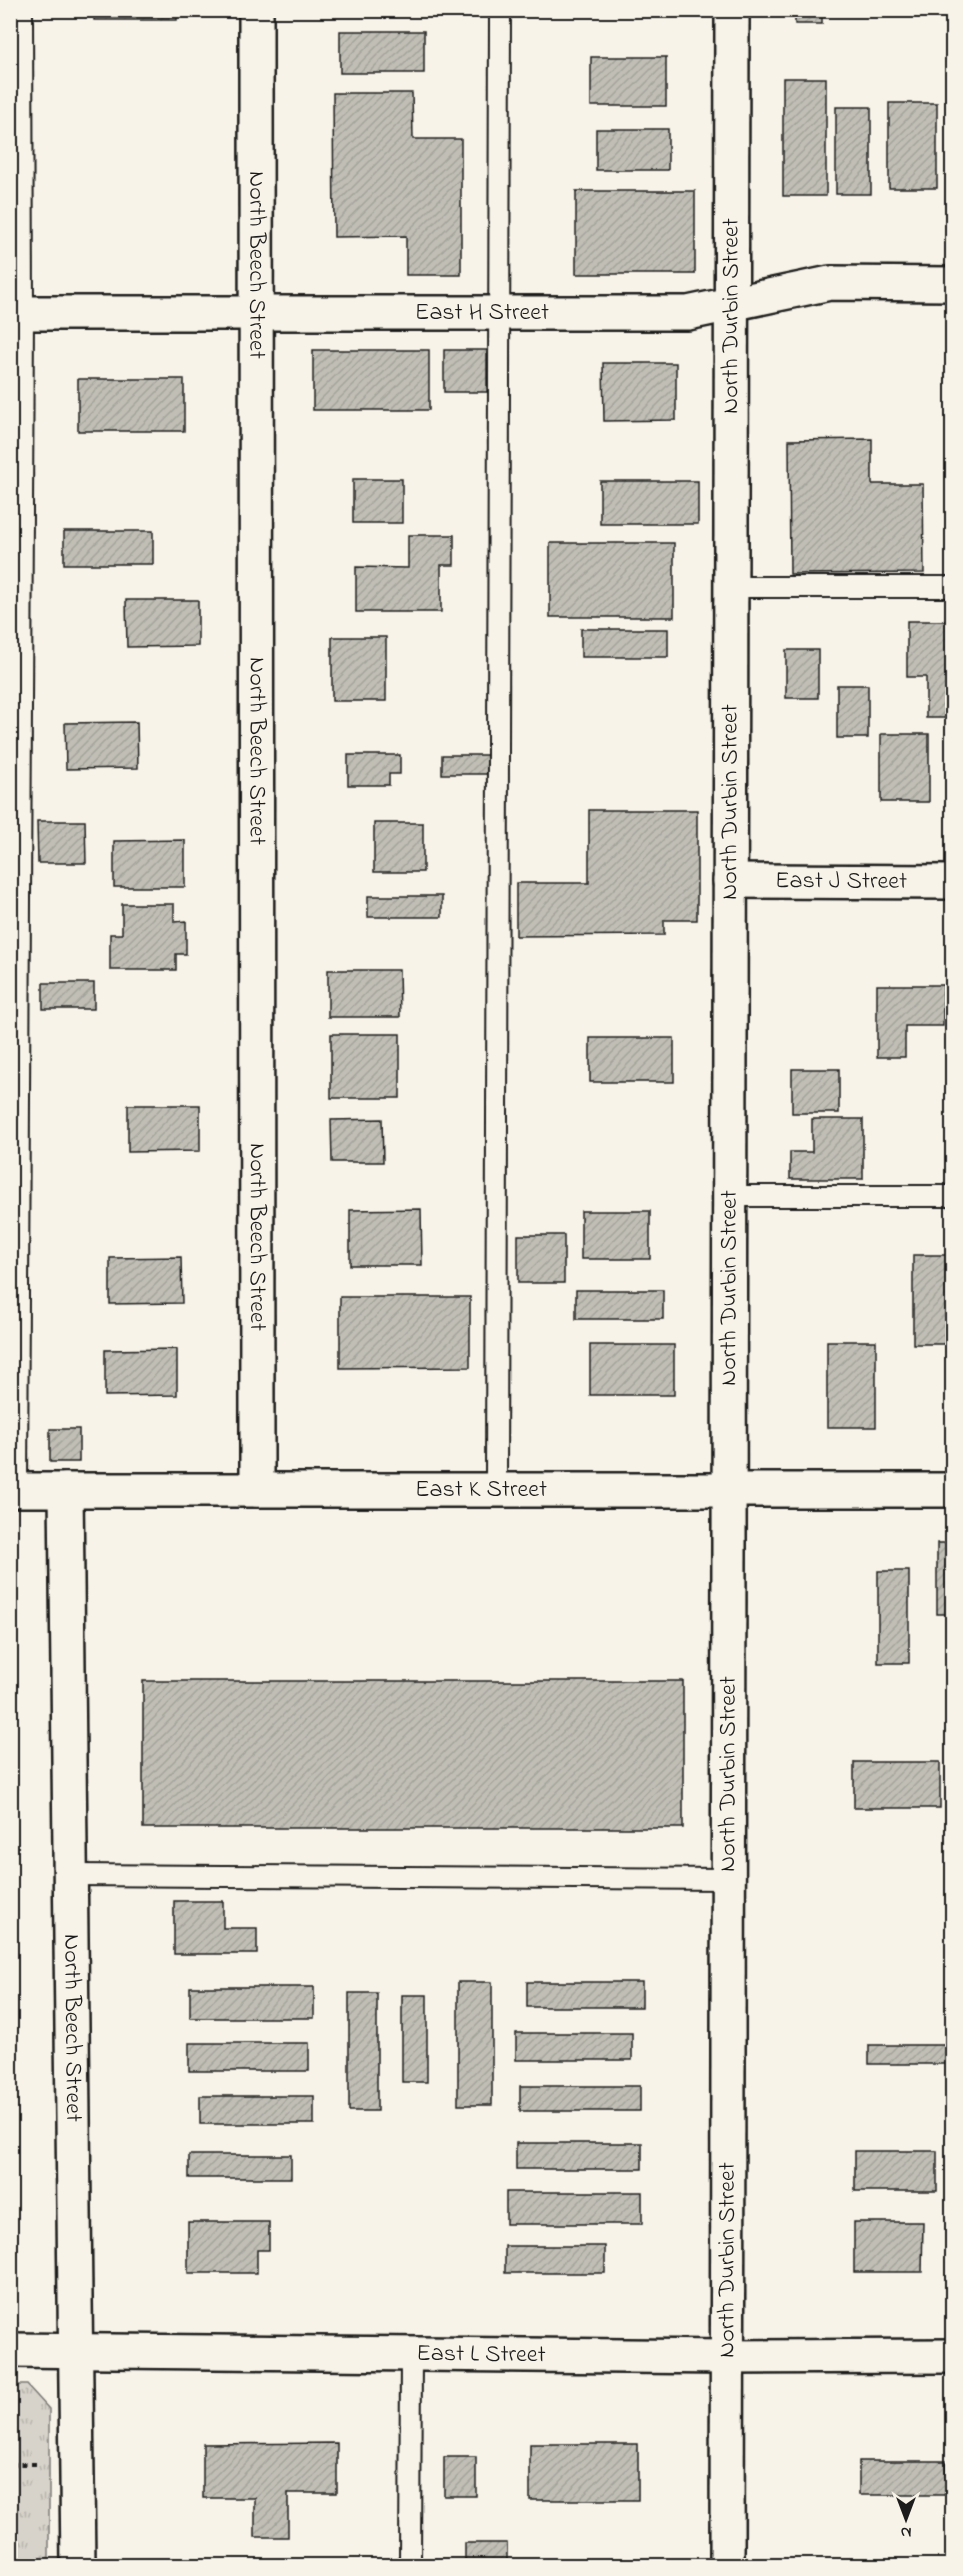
<svg xmlns="http://www.w3.org/2000/svg" width="963" height="2576" font-family="'Indie Flower',sans-serif">
	<style>
		.park { fill: url(#park-tufts); stroke: #7a7874; stroke-width: 1.5 }
		.building { fill: url(#building-hatch); stroke: #1c1c1c; stroke-width: 1.5 }
		.lines { fill: none; stroke-linecap: round; stroke-linejoin: round }
		.lane-casing { stroke: #1c1c1c; stroke-width: 24 }
		.street-casing { stroke: #1c1c1c; stroke-width: 38 }
		.secondary-casing { stroke: #1c1c1c; stroke-width: 38 }
		.path { stroke: #1c1c1c; stroke-width: 4; stroke-dasharray: 6 4.5; stroke-linecap: butt }
		.lane { stroke: #f7f3e8; stroke-width: 20 }
		.street { stroke: #f7f3e8; stroke-width: 33 }
		.secondary { stroke: #f7f3e8; stroke-width: 33 }
		.labels { text-anchor: middle; dominant-baseline: central; stroke-width: 5; stroke-linejoin: round; paint-order: stroke }
		.street-label { font-size: 24px; fill: #1c1c1c; stroke: #f7f3e8 }
	</style>
	<defs>
		<pattern id="park-tufts" width="24" height="20" patternUnits="userSpaceOnUse" patternTransform="scale(1.5)"><rect width="24" height="20" fill="#d7d3cb"/><path d="M3 7l-1-3M5 7V3M7 7l1-3M15 17l-1-3M17 17v-4M19 17l1-3" fill="none" stroke="#b8b5ae"/></pattern>
		<pattern id="building-hatch" width="6" height="6" patternUnits="userSpaceOnUse" patternTransform="scale(1.5)"><rect width="6" height="6" fill="#c0beb5"/><path d="M-1 1l2-2M0 6l6-6M5 7l2-2" fill="none" stroke="#a4a39b"/></pattern>
	</defs>
	<rect width="100%" height="100%" fill="#f7f3e8"/>
	<filter id="ink" filterUnits="userSpaceOnUse"><feTurbulence type="fractalNoise" baseFrequency=".0167" numOctaves="2"/><feDisplacementMap in="SourceGraphic" scale="12" xChannelSelector="R" yChannelSelector="G"/><feConvolveMatrix kernelMatrix="1 2 1 2 8 2 1 2 1" color-interpolation-filters="sRGB"/></filter>
	<g filter="url(#ink)">
		<path class="park" d="M10,2385H27L49,2409V2565H11Z"/>
		<g class="building">
			<rect x="94" y="10" width="83" height="10"/>
			<rect x="795" y="10" width="27" height="14"/>
			<rect x="949" y="25" width="3" height="31"/>
			<rect x="340" y="31" width="84" height="42"/>
			<rect x="591" y="57" width="75" height="49"/>
			<rect x="783" y="78" width="43" height="118"/>
			<path d="M333,93H412L413,139H461V275H406V236L334,237Z"/>
			<rect x="889" y="103" width="48" height="85"/>
			<rect x="836" y="107" width="35" height="87"/>
			<rect x="596" y="129" width="72" height="41"/>
			<rect x="576" y="191" width="119" height="83"/>
			<rect x="313" y="350" width="116" height="60"/>
			<rect x="444" y="350" width="43" height="42"/>
			<path d="M603,363H676V420L604,421Z"/>
			<rect x="78" y="379" width="106" height="52"/>
			<path d="M872,439V484H923L924,573L790,574L789,440Z"/>
			<rect x="353" y="479" width="49" height="44"/>
			<rect x="600" y="481" width="98" height="43"/>
			<rect x="64" y="531" width="89" height="33"/>
			<path d="M408,535H454V565H441V612H356V567L408,568Z"/>
			<rect x="550" y="543" width="124" height="74"/>
			<path d="M126,600H198V646L127,647Z"/>
			<path d="M907,621H952V718H926V677H907Z"/>
			<rect x="581" y="629" width="87" height="28"/>
			<rect x="332" y="637" width="54" height="64"/>
			<rect x="786" y="650" width="32" height="48"/>
			<rect x="837" y="685" width="31" height="53"/>
			<path d="M137,722L138,768L66,769L65,723Z"/>
			<rect x="881" y="734" width="48" height="68"/>
			<path d="M348,755H400V774H389V785H348Z"/>
			<rect x="442" y="755" width="45" height="19"/>
			<path d="M589,810H697V920H664V935L516,936V883H589Z"/>
			<path d="M37,821H85L86,863H38Z"/>
			<rect x="374" y="823" width="49" height="49"/>
			<path d="M185,840V887H114V841Z"/>
			<rect x="368" y="896" width="74" height="21"/>
			<path d="M122,904H174V922L186,921V954H176V970H110V934H122Z"/>
			<path d="M328,970H399L400,1017H328Z"/>
			<rect x="43" y="983" width="51" height="26"/>
			<path d="M877,985H943V1026H905V1057H877Z"/>
			<rect x="331" y="1034" width="69" height="64"/>
			<rect x="590" y="1038" width="84" height="44"/>
			<rect x="792" y="1069" width="47" height="44"/>
			<path d="M128,1105H200V1151L128,1152Z"/>
			<path d="M382,1119L383,1162H332L331,1120Z"/>
			<path d="M812,1119H863V1179H790V1152H812Z"/>
			<path d="M421,1209L422,1265H350V1210Z"/>
			<rect x="581" y="1211" width="69" height="48"/>
			<rect x="518" y="1235" width="46" height="48"/>
			<rect x="913" y="1255" width="39" height="89"/>
			<path d="M181,1257L182,1303L110,1304V1258Z"/>
			<rect x="576" y="1290" width="87" height="29"/>
			<path d="M340,1297H470V1367L340,1368Z"/>
			<rect x="827" y="1341" width="49" height="86"/>
			<rect x="590" y="1345" width="84" height="50"/>
			<path d="M177,1349V1395L105,1396V1350Z"/>
			<rect x="50" y="1429" width="29" height="33"/>
			<rect x="937" y="1543" width="15" height="71"/>
			<rect x="878" y="1571" width="31" height="92"/>
			<rect x="143" y="1681" width="540" height="147"/>
			<rect x="854" y="1762" width="86" height="46"/>
			<path d="M174,1901H223V1928H257V1954H174Z"/>
			<rect x="458" y="1982" width="34" height="123"/>
			<rect x="527" y="1982" width="115" height="25"/>
			<rect x="190" y="1987" width="124" height="31"/>
			<rect x="349" y="1993" width="28" height="118"/>
			<rect x="402" y="1995" width="25" height="87"/>
			<rect x="516" y="2033" width="116" height="27"/>
			<rect x="189" y="2043" width="120" height="28"/>
			<rect x="869" y="2045" width="83" height="19"/>
			<rect x="520" y="2086" width="120" height="25"/>
			<rect x="200" y="2096" width="114" height="28"/>
			<rect x="516" y="2143" width="126" height="26"/>
			<rect x="855" y="2151" width="82" height="40"/>
			<rect x="189" y="2155" width="102" height="23"/>
			<rect x="506" y="2192" width="136" height="32"/>
			<path d="M188,2222H269V2250H257V2273H188Z"/>
			<path d="M854,2222H923L922,2272H854Z"/>
			<rect x="505" y="2246" width="100" height="27"/>
			<path d="M337,2443V2493H288V2537H255V2498H203V2444Z"/>
			<rect x="530" y="2444" width="108" height="56"/>
			<rect x="444" y="2457" width="32" height="39"/>
			<rect x="859" y="2461" width="87" height="34"/>
			<rect x="465" y="2543" width="42" height="23"/>
		</g>
		<g class="lines">
			<defs>
				<g id="lane">
					<path d="M731,587H952"/>
					<path d="M729,1196H952"/>
					<path d="M17,1490L23,313L22,10"/>
					<path d="M496,1490L500,10"/>
					<path d="M70,1875L728,1879"/>
					<path d="M410,2566L411,2353"/>
				</g>
				<g id="street">
					<path id="s1" d="M256,10L257,1490"/>
					<path id="s2" d="M10,313H688L830,283L952,284"/>
					<path id="s3" d="M730,881L952,882"/>
					<path id="s4" d="M66,1490L78,2566"/>
					<path id="s5" d="M10,2350L727,2357L952,2356"/>
					<path id="s6" d="M727,2566L732,10"/>
				</g>
				<g id="secondary">
					<path id="s7" d="M10,1490H952"/>
				</g>
			</defs>
			<use href="#lane" class="lane-casing"/>
			<use href="#street" class="street-casing"/>
			<use href="#secondary" class="secondary-casing"/>
			<path class="path" d="M10,2464H36"/>
			<use href="#lane" class="lane"/>
			<use href="#street" class="street"/>
			<use href="#secondary" class="secondary"/>
		</g>
	</g>
	<g class="labels">
		<g class="street-label">
			<text stroke="none"><textPath href="#s1" startOffset="255">North Beech Street</textPath></text>
			<text stroke="none"><textPath href="#s2" startOffset="472">East H Street</textPath></text>
			<text stroke="none"><textPath href="#s6" startOffset="2250">North Durbin Street</textPath></text>
			<text stroke="none"><textPath href="#s1" startOffset="741">North Beech Street</textPath></text>
			<text stroke="none"><textPath href="#s6" startOffset="1764">North Durbin Street</textPath></text>
			<text stroke="none"><textPath href="#s3" startOffset="111">East J Street</textPath></text>
			<text stroke="none"><textPath href="#s1" startOffset="1227">North Beech Street</textPath></text>
			<text stroke="none"><textPath href="#s6" startOffset="1278">North Durbin Street</textPath></text>
			<text stroke="none"><textPath href="#s7" startOffset="471">East K Street</textPath></text>
			<text stroke="none"><textPath href="#s6" startOffset="792">North Durbin Street</textPath></text>
			<text stroke="none"><textPath href="#s4" startOffset="538">North Beech Street</textPath></text>
			<text stroke="none"><textPath href="#s6" startOffset="306">North Durbin Street</textPath></text>
			<text stroke="none"><textPath href="#s5" startOffset="471">East L Street</textPath></text>
		</g>
	</g>
	<rect width="963" height="2576" fill="none" stroke="#f7f3e8" stroke-width="36"/>
	<rect x="18" y="18" width="927" height="2540" fill="none" stroke="#1c1c1c" stroke-width="2" filter="url(#ink)"/>
	<g transform="translate(906 2519) rotate(180)" stroke="#f7f3e8" stroke-width="4.5" paint-order="stroke">
	<path d="M0-4.5L10 22L0 15L-10 22Z" fill="#1c1c1c"/>
	<text y="-9" font-size="16" font-weight="bold" text-anchor="middle" fill="#1c1c1c">N</text>
	</g>
</svg>
